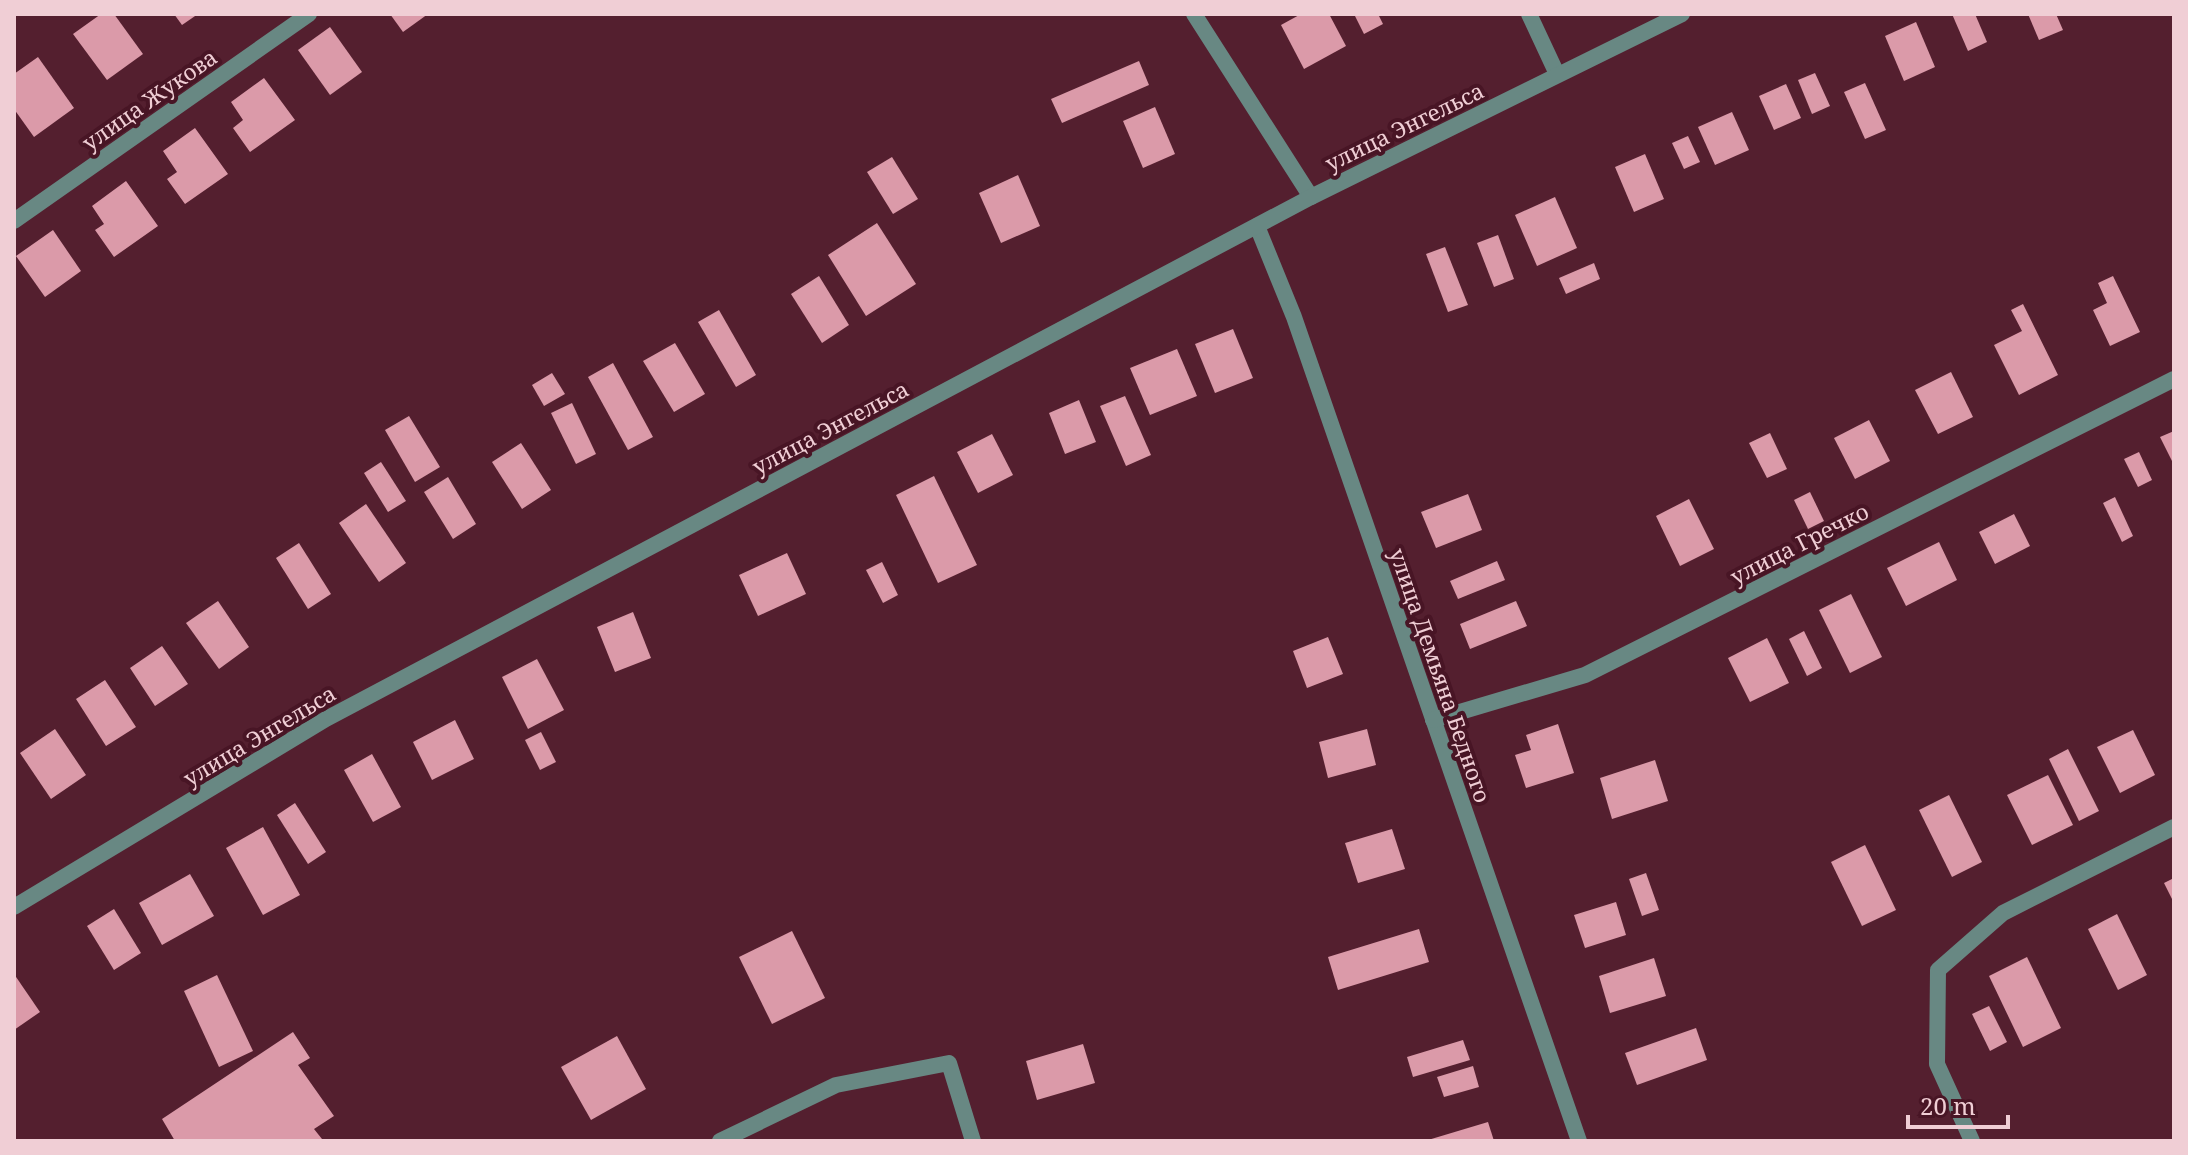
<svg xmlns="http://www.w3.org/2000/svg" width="2188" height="1155" font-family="'Noto Serif',serif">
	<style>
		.building { fill: #db9aa9 }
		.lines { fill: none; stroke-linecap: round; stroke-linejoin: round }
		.minor { stroke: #688883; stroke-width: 16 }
		.tertiary { stroke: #688883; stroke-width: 16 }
		.labels { text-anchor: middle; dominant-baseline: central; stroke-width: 8; stroke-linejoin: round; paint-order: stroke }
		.street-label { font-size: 22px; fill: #f0ced5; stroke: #481525 }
	</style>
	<rect width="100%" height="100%" fill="#541f2f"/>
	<g class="building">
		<path d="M101,14H114L143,54L107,80L73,34Z"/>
		<path d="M174,14H198L182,25Z"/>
		<path d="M390,14H428L403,32Z"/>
		<path d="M1301,14H1329L1346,46L1304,69L1281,25Z"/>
		<path d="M1354,14H1378L1383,24L1364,34Z"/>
		<path d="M1952,14H1975L1987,42L1968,51Z"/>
		<path d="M2028,14H2056L2063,30L2039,40Z"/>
		<path d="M1916,22L1935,67L1904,81L1885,36Z"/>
		<path d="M330,27L362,72L330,95L298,50Z"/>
		<path d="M38,57L74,108L34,137L14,109V74Z"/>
		<path d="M1139,61L1149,85L1062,123L1051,99Z"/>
		<path d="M1815,73L1830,106L1812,114L1798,80Z"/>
		<path d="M264,78L295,120L250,152L233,128L243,120L231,102Z"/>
		<path d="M1865,83L1886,130L1865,139L1844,92Z"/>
		<path d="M1786,84L1801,118L1774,130L1759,96Z"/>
		<path d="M1155,107L1175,154L1143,168L1123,121Z"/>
		<path d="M1732,112L1749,150L1715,165L1698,127Z"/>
		<path d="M195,128L228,174L185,204L167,179L177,172L163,151Z"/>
		<path d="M1688,136L1700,162L1684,169L1672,143Z"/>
		<path d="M1645,154L1664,199L1634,212L1615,167Z"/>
		<path d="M892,157L918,199L893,214L867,172Z"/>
		<path d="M1018,175L1040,226L1001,243L979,193Z"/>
		<path d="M126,181L158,226L114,257L95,230L104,224L92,206Z"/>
		<path d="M1555,197L1577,248L1537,266L1515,215Z"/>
		<path d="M877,223L916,284L866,316L828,255Z"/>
		<path d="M53,230L81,271L45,297L16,256Z"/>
		<path d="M1498,235L1514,279L1494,287L1477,243Z"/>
		<path d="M1445,247L1468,305L1448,312L1426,254Z"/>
		<path d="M1594,263L1600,279L1566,294L1559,278Z"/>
		<path d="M819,276L849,325L822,343L791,294Z"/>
		<path d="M2113,276L2140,332L2110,346L2093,310L2107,303L2098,283Z"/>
		<path d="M2023,304L2058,375L2019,395L1994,345L2022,331L2011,310Z"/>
		<path d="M719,310L756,375L736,387L698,322Z"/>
		<path d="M1233,329L1253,378L1215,393L1195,344Z"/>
		<path d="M675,343L705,394L674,412L643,361Z"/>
		<path d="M1177,349L1197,396L1150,415L1130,368Z"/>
		<path d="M613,363L653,437L628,450L588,377Z"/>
		<path d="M1951,372L1973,417L1938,434L1915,390Z"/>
		<path d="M552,373L565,394L544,406L532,385Z"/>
		<path d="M1125,396L1151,455L1126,466L1100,406Z"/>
		<path d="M1079,400L1096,442L1065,454L1049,413Z"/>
		<path d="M572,403L596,454L576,464L551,413Z"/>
		<path d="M409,416L440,467L415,482L385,430Z"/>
		<path d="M1869,420L1890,461L1855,479L1834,438Z"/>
		<path d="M2174,431V465L2160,437Z"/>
		<path d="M1770,433L1787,469L1767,478L1749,443Z"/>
		<path d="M992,434L1013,475L978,493L957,452Z"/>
		<path d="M521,443L551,490L522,509L492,462Z"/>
		<path d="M2139,452L2152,480L2138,487L2124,459Z"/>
		<path d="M381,462L406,501L388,512L364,473Z"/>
		<path d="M934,476L977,565L938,583L896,495Z"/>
		<path d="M448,477L476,524L453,539L424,492Z"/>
		<path d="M1810,492L1824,521L1808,529L1794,500Z"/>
		<path d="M1468,494L1482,530L1436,548L1421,512Z"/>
		<path d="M2115,497L2133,536L2122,542L2103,503Z"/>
		<path d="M1689,499L1714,549L1680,566L1656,516Z"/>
		<path d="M366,504L406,563L379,582L339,523Z"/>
		<path d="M2014,514L2030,546L1995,564L1979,532Z"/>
		<path d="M1939,542L1957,580L1906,606L1887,568Z"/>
		<path d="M299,543L331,594L308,609L276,558Z"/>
		<path d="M787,553L806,594L758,616L739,575Z"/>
		<path d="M1497,561L1505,580L1458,599L1450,581Z"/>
		<path d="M882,562L898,595L883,603L866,570Z"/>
		<path d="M1851,594L1882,657L1850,673L1819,610Z"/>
		<path d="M218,601L249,647L219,669L186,623Z"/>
		<path d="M1516,601L1527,626L1470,649L1460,624Z"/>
		<path d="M633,612L651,658L615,672L597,627Z"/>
		<path d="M1804,631L1822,668L1807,676L1789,639Z"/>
		<path d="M1328,637L1343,674L1307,688L1293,651Z"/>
		<path d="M1767,638L1789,683L1750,702L1728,658Z"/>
		<path d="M162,646L188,684L155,706L130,668Z"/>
		<path d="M537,659L564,710L528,729L502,677Z"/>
		<path d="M105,680L136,727L106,746L76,699Z"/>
		<path d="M455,720L474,759L432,780L413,742Z"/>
		<path d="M1558,724L1574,773L1526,788L1515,755L1531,750L1526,735Z"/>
		<path d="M55,729L86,775L51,799L20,753Z"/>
		<path d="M1367,729L1376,765L1328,778L1319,742Z"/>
		<path d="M2133,730L2155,775L2120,793L2097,747Z"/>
		<path d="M541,732L556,762L540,770L525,740Z"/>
		<path d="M2068,749L2099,811L2079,821L2049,759Z"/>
		<path d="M372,754L401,807L373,822L344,770Z"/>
		<path d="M1655,760L1668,801L1612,819L1600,778Z"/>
		<path d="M2048,775L2073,825L2032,845L2007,795Z"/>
		<path d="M1949,795L1982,862L1952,877L1919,810Z"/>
		<path d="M295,803L326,852L308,864L277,815Z"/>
		<path d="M263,827L300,895L263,915L226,848Z"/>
		<path d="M1392,829L1405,869L1358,883L1345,843Z"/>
		<path d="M1865,845L1896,910L1862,926L1831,862Z"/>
		<path d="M1646,873L1659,910L1642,916L1629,879Z"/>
		<path d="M190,874L214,916L162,945L139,903Z"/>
		<path d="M2174,878V903L2164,883Z"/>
		<path d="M1616,902L1626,935L1585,948L1574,915Z"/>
		<path d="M114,909L141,953L114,970L87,926Z"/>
		<path d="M2117,914L2147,975L2118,990L2088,929Z"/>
		<path d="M1419,929L1429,962L1338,990L1328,957Z"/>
		<path d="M792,931L825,998L772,1024L739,957Z"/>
		<path d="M2027,957L2061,1028L2023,1047L1989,976Z"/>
		<path d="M1654,958L1666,996L1610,1013L1599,976Z"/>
		<path d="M14,974L40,1012L14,1030Z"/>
		<path d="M217,975L253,1051L219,1067L184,991Z"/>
		<path d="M1989,1006L2007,1042L1990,1051L1972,1014Z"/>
		<path d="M1696,1028L1707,1060L1637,1085L1625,1053Z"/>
		<path d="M293,1032L310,1058L298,1065L334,1116L314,1129L322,1139L175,1141L162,1119Z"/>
		<path d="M617,1036L646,1089L591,1120L561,1067Z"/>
		<path d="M1463,1040L1470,1060L1413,1077L1407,1057Z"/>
		<path d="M1083,1044L1095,1083L1037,1100L1026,1061Z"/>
		<path d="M1473,1066L1479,1087L1444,1097L1437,1077Z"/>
		<path d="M1488,1122L1494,1141H1428V1140Z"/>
	</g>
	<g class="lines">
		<g class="minor">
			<path d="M1194,14L1311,197"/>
			<path d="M1529,14L1557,74"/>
			<path d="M14,221L309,14"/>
			<path d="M1257,226L1294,317L1579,1141"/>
			<path d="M1433,720L1585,675L2174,379"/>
			<path d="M720,1141L836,1085L949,1063L973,1141"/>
			<path d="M1972,1141L1937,1064L1938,970L2003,913L2174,827"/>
		</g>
		<path class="tertiary" d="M14,907L326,719L1311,197L1682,14"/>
	</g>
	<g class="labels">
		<g class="street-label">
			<text transform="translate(149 99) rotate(-35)">улица Жукова</text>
			<text transform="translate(1404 126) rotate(-26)">улица Энгельса</text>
			<text transform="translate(830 427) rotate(-28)">улица Энгельса</text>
			<text transform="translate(1799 543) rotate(-27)">улица Гречко</text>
			<text transform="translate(1441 675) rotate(71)">улица Демьяна Бедного</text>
			<text transform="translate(259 735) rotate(-31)">улица Энгельса</text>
		</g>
	</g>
	<rect width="2188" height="1155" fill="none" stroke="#f0ced5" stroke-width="32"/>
	<path d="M1908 1115v12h100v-12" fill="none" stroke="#f0ced5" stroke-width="4"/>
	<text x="1920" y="1115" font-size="24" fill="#f0ced5" stroke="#481525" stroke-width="6" paint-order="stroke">20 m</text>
</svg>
